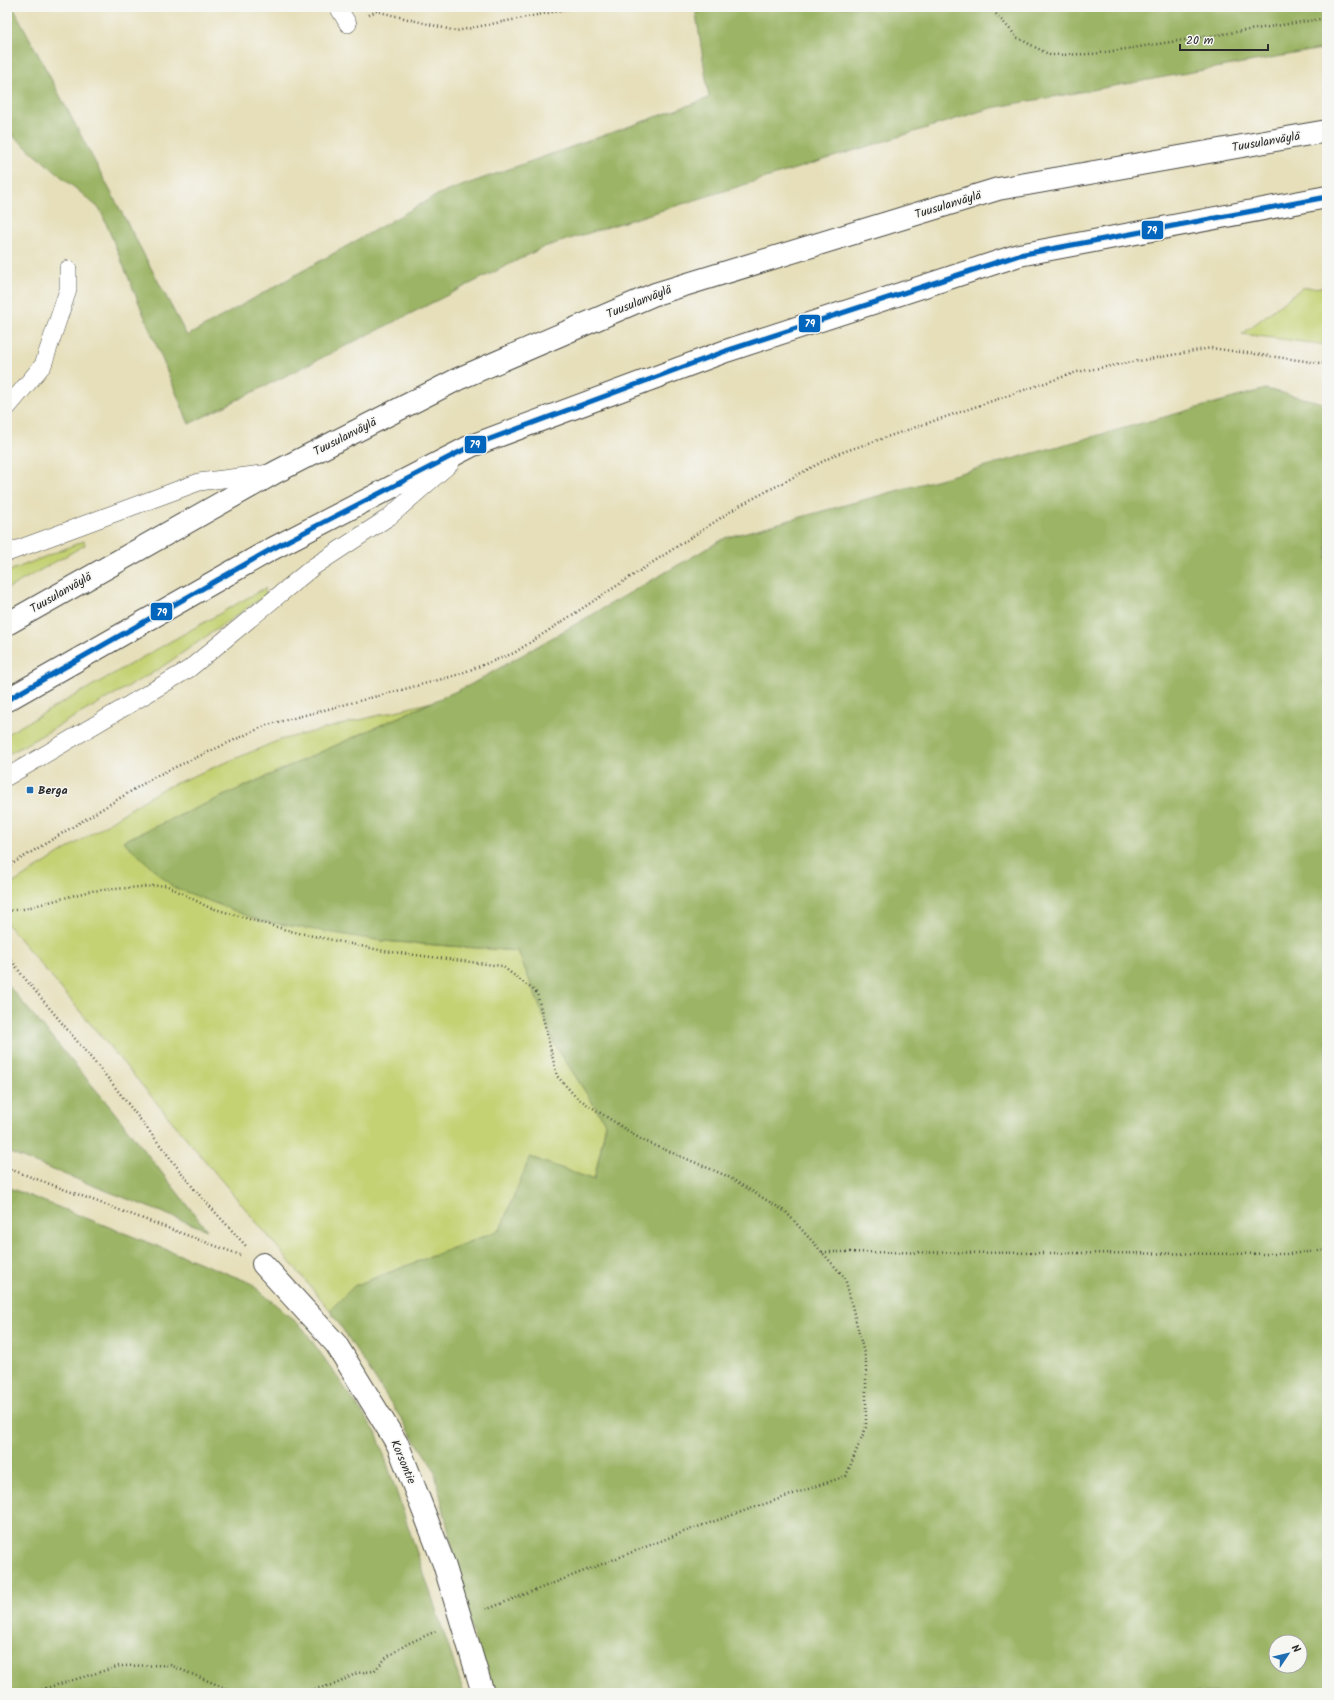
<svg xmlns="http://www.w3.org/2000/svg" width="1334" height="1700" font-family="Kalam,sans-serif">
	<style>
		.green { fill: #c4d273; stroke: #787e4f }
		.forest { fill: #9bb465; stroke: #637048; fill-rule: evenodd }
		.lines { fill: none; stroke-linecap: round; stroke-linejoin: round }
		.lane-casing { stroke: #474640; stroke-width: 18 }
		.street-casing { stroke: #474640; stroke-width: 24 }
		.highway-casing { stroke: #474640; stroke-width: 24 }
		.path { stroke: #474640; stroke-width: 2.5; stroke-dasharray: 1 3; stroke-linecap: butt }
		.lane { stroke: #fff; stroke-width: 17 }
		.street { stroke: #fff; stroke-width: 22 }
		.highway { stroke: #fff; stroke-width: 22 }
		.bus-1-casing { stroke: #f6f6f2; stroke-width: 8 }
		.bus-1 { stroke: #0065bd; stroke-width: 5 }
		.poi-dot { fill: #1f6fb2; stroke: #f6f6f2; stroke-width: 1.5 }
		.labels { text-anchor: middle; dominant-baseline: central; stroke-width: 3; stroke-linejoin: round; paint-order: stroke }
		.street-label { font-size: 12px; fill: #2b2b2b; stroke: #f6f6f2 }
		.poi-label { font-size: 12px; font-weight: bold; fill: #2b2b2b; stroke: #f6f6f2; text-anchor: start }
		.line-badge { stroke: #f6f6f2; stroke-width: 1.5 }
		.badge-label { font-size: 11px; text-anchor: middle; font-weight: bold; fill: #fff }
	</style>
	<rect width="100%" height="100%" fill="#f6f6f2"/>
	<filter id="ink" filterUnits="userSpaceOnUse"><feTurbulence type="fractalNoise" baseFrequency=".025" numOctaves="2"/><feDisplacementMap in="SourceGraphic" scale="8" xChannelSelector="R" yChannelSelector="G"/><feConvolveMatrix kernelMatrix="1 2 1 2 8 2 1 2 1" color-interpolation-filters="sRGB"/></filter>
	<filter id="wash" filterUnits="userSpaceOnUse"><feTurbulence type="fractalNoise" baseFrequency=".012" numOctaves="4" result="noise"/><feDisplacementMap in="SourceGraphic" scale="16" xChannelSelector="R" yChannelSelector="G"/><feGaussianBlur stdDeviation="0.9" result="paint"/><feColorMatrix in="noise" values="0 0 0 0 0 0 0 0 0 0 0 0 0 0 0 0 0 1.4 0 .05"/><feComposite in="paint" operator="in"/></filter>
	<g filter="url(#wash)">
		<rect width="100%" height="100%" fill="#e6dfba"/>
		<g class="green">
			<path d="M1327,287V345L1242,334L1302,288Z"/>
			<path d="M84,541L85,545L7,589V572Z"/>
			<path d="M265,588L266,595L159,669L7,755V734Z"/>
			<path d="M432,702L123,841L382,941L518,951L554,1043L606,1124L594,1180L530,1157L500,1230L354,1286L330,1310L7,924V887L162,789L280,740Z"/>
		</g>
		<g class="forest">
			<path d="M7,7H13L187,336L439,194L709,98L695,7H1327V48L991,108L544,247L189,424L100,209L7,131Z"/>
			<path d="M1266,389L1327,404V1693H494L474,1639L434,1469L330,1310L354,1286L500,1230L530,1157L594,1180L606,1124L554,1043L518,951L382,941L261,921L173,887L123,841L470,685L725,538ZM1276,1642H1300V1666H1276Z"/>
			<path d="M7,984L107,1103L207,1230L7,1152Z"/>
			<path d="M7,1187L249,1282L303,1328L377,1434L464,1693H7Z"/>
		</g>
	</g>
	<g filter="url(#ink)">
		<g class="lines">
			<defs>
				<g id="lane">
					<path d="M338,7L348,24"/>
					<path d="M7,408L43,365L68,290V269"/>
					<path d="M7,553L199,482L270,473"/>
					<path d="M7,777L189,669L313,567L389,517L451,463"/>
				</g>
				<path id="street" d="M263,1264L336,1344L398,1445L444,1564L483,1693"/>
				<g id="highway">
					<path d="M7,624L276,472L458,379L655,294L998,189L1327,131"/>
					<path d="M7,700L270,550L471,446L726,351L1019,255L1327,197"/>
				</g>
			</defs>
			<use href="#lane" class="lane-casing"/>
			<use href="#street" class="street-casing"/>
			<use href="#highway" class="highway-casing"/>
			<g class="path">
				<path d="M992,7L995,13L1018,38L1050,55L1093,54L1327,18"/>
				<path d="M369,15L376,11L456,31L578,7"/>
				<path d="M7,867L156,776L267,725L454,676L514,653L739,506L837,454L1077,372L1211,348L1327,364"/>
				<path d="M7,911L23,909L90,891L166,885L208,907L290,931L384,951L502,966L537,993L557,1076L576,1097L642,1140L727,1176L786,1212L845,1278L866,1361V1427L846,1476L686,1531L485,1610"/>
				<path d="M7,954L22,975L111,1082L195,1190L246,1246"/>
				<path d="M7,1168L240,1255"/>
				<path d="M822,1252L1289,1254L1327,1250"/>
				<path d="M7,1689L10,1693"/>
				<path d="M30,1693L120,1666L170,1665L237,1693"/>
				<path d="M299,1693L336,1684L357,1673L374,1671L387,1657L407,1644L436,1631"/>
			</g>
			<use href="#lane" class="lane"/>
			<use href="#street" class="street"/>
			<use href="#highway" class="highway"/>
			<defs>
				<path id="bus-1" d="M7,700L270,550L471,446L726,351L1019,255L1327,197"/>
			</defs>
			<use href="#bus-1" class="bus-1-casing"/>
			<use href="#bus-1" class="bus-1"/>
		</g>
	</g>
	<rect class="poi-dot" x="26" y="786" width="8" height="8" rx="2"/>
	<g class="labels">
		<g class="street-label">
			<text transform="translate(1266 142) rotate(-10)">Tuusulanväylä</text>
			<text transform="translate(948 205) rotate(-17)">Tuusulanväylä</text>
			<text transform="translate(639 302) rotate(-22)">Tuusulanväylä</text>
			<text transform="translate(345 437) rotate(-27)">Tuusulanväylä</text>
			<text transform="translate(61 593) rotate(-30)">Tuusulanväylä</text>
			<text transform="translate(403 1462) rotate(67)">Korsontie</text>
		</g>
		<g class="poi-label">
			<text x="38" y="790">Berga</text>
		</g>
	</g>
	<g class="line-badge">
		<rect x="1141" y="220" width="23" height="20" rx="4" fill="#0065bd"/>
		<rect x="798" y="314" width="23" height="19" rx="4" fill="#0065bd"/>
		<rect x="464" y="435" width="23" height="19" rx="4" fill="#0065bd"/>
		<rect x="150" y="602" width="23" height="19" rx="4" fill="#0065bd"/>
	</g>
	<g class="badge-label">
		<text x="1152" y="234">79</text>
		<text x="810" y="327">79</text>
		<text x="475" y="448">79</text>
		<text x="162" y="616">79</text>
	</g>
	<rect width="1334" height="1700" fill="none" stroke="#f6f6f2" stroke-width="24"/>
	<g transform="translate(1288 1654) rotate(55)"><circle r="19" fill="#f6f6f2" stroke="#a5a5a2"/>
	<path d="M0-3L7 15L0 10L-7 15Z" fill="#1f6fb2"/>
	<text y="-6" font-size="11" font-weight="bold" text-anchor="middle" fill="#2b2b2b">N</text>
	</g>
	<path d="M1180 44v6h88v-6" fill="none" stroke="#2b2b2b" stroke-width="2"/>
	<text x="1186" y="44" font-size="12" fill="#2b2b2b" stroke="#f6f6f2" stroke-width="3" paint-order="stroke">20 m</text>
</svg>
